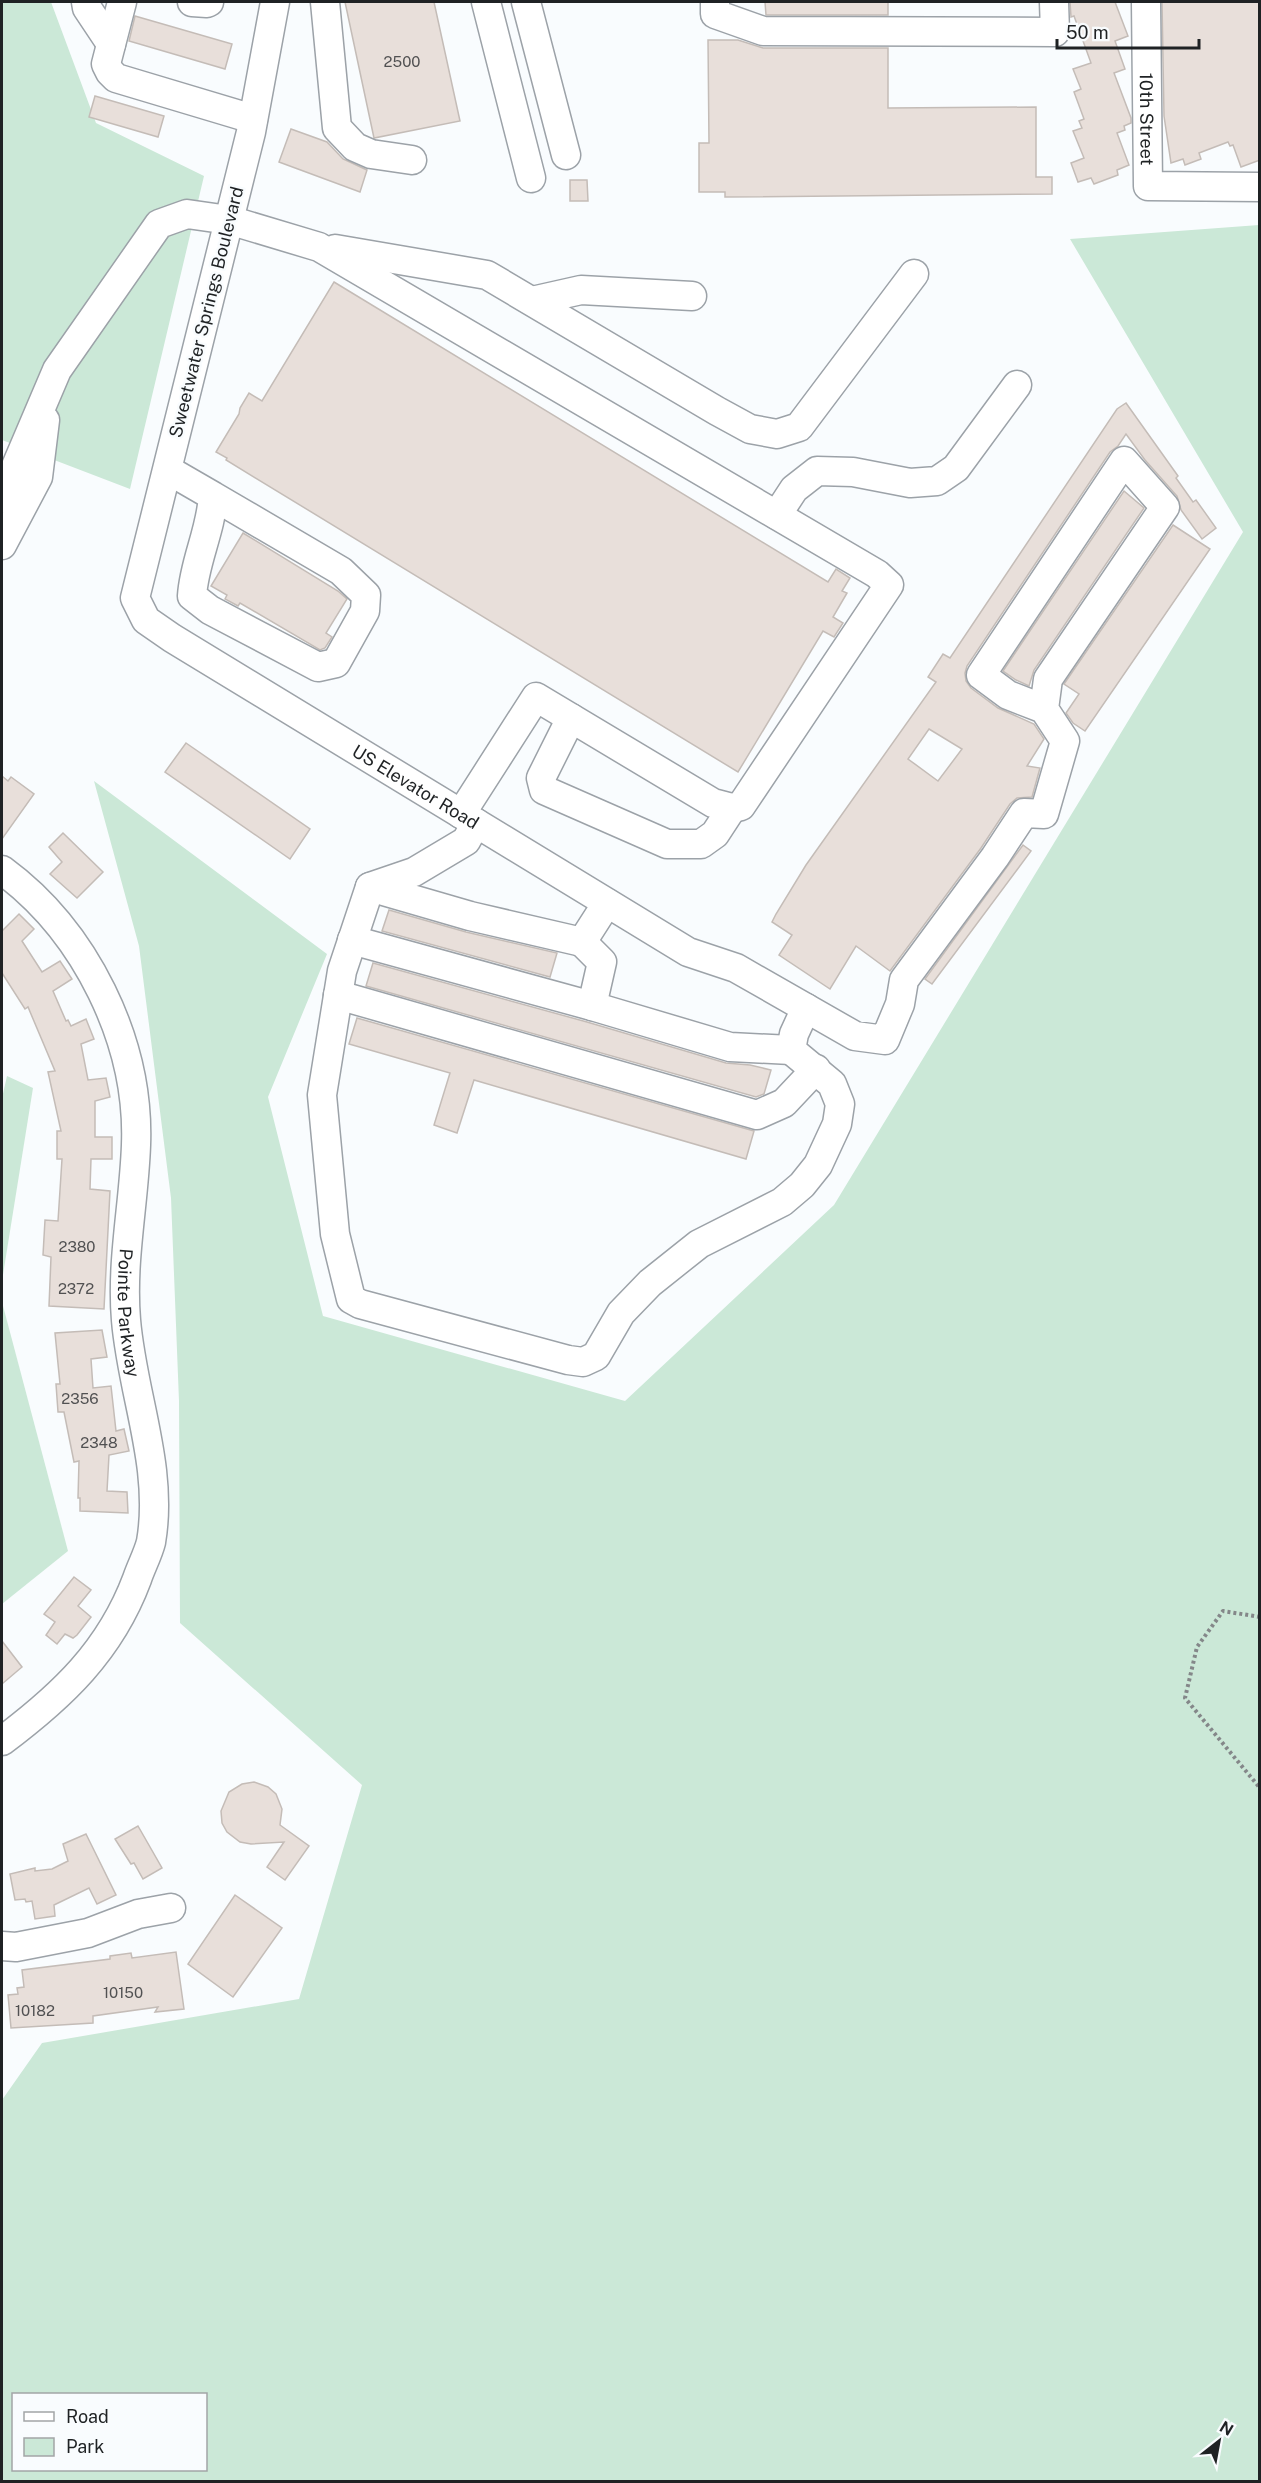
<svg xmlns="http://www.w3.org/2000/svg" width="1261" height="2483" font-family="'Public Sans',sans-serif">
	<style>
		.green { fill: #cbe8d7; fill-rule: evenodd }
		.building { fill: #e8dfda; stroke: #c4bcb7; stroke-width: 1.5; fill-rule: evenodd }
		.lines { fill: none; stroke-linecap: round; stroke-linejoin: round }
		.minor-casing { stroke: #9ca2a8; stroke-width: 31 }
		.path { stroke: #848789; stroke-width: 4; stroke-dasharray: 3 3; stroke-linecap: butt }
		.minor { stroke: #fff; stroke-width: 28 }
		.labels { text-anchor: middle; dominant-baseline: central; stroke-width: 5; stroke-linejoin: round; paint-order: stroke }
		.number-label { font-size: 15px; fill: #515152 }
		.street-label { font-size: 18px; fill: #1f2224; stroke: #f9fcfe }
	</style>
	<rect width="100%" height="100%" fill="#f9fcfe"/>
	<g class="green">
		<path d="M2,2H51L96,123L204,176L130,489L2,440Z"/>
		<path d="M1259,225V2481H2V2100L42,2043L299,1999L362,1785L180,1623L179,1401L171,1198L139,946L94,781L327,954L268,1097L323,1316L625,1401L834,1205L1243,532L1070,239ZM14,2394H206V2470H14Z"/>
		<path d="M7,1076L33,1088L2,1281V1098Z"/>
		<path d="M2,1302L68,1551L2,1604Z"/>
	</g>
	<g class="building">
		<path d="M345,2H434L460,121L374,138Z"/>
		<path d="M765,2H888V15H766Z"/>
		<path d="M1070,2H1115L1128,36L1115,41L1125,69L1114,73L1131,118V123L1124,126L1125,130L1117,133L1129,165L1117,170L1118,175L1094,184L1091,178L1078,182L1071,163L1084,158L1073,131L1082,128L1079,121L1084,119L1074,92L1081,89L1073,69L1091,63L1074,16L1071,17Z"/>
		<path d="M1162,2H1260V160L1241,167L1233,145L1230,146L1228,142L1199,153L1201,159L1185,165L1183,159L1171,163L1164,116Z"/>
		<path d="M135,16L232,44L225,69L129,41Z"/>
		<path d="M708,40H738L763,48H888V108L1036,107V177H1052V194L725,197V192H699V143H709Z"/>
		<path d="M95,96L164,116L158,137L89,117Z"/>
		<path d="M291,129L327,142L343,159L367,170L360,192L279,162Z"/>
		<path d="M570,180H587L588,201H570Z"/>
		<path d="M334,282L828,582L836,569L850,578L842,591L847,593L833,617L843,623L834,637L823,631L738,772L226,460L227,458L216,452L239,414L240,408L249,393L262,401Z"/>
		<path d="M1126,403L1178,476L1176,478L1193,502L1196,500L1216,528L1202,539L1181,510L1177,496L1145,460L1126,434L1118,446L1110,452L967,666L965,673L966,681L971,688L998,708L1034,724L1044,739L1027,766L1040,768L1032,797L1017,798L1010,804L981,848L890,971L856,946L830,989L779,955L792,935L772,922L776,914L806,865L936,682L928,677L943,654L950,658L1117,409ZM929,729L962,749L938,781L908,759Z"/>
		<path d="M1124,491L1144,508L1034,670L1029,686L1016,680L1003,671Z"/>
		<path d="M1173,525L1210,549L1085,731L1073,723L1066,713L1079,694L1064,684Z"/>
		<path d="M243,533L338,591L347,599L326,633L332,637L325,648L320,650L240,603L238,606L225,599L227,595L211,586Z"/>
		<path d="M186,743L310,829L290,859L165,772Z"/>
		<path d="M2,776L8,781L11,777L34,794L2,839Z"/>
		<path d="M63,833L103,872L77,898L50,874L62,862L49,847Z"/>
		<path d="M1023,845L1031,851L932,984L925,979Z"/>
		<path d="M389,910L466,932L557,953L550,977L382,931Z"/>
		<path d="M19,914L34,929L22,941L42,972L60,961L72,979L53,991L66,1021L68,1020L71,1026L86,1019L94,1039L81,1044L88,1080L106,1078L110,1097L95,1101V1137H112V1159H91L90,1189L110,1191L104,1309L49,1306L51,1257L43,1255L45,1220L58,1221L62,1159H57V1131H61L48,1072L55,1071L28,1007L25,1009L2,973V931Z"/>
		<path d="M373,963L587,1022L726,1063L750,1065L771,1070L764,1094L756,1097L366,986Z"/>
		<path d="M357,1018L754,1131L746,1159L474,1080L457,1133L434,1125L450,1073L349,1044Z"/>
		<path d="M102,1330L107,1357L91,1359L93,1388L111,1386L116,1431L124,1429L129,1451L109,1455L107,1491L127,1492L128,1513L80,1511V1498H78L79,1461L74,1462L64,1412H58L56,1384H60L55,1333Z"/>
		<path d="M74,1577L91,1590L78,1606L91,1617L77,1635L73,1638L65,1634L57,1644L46,1635L55,1622L44,1614Z"/>
		<path d="M2,1641L22,1667L2,1684Z"/>
		<path d="M254,1782L268,1787L276,1794L282,1809L280,1825L309,1846L285,1880L267,1867L284,1842L251,1844L240,1842L227,1832L222,1823L221,1811L229,1792L242,1784Z"/>
		<path d="M138,1826L162,1868L143,1879L134,1863L131,1864L115,1839Z"/>
		<path d="M86,1834L116,1895L97,1904L89,1888L54,1905L55,1916L35,1919L32,1901L26,1902L25,1899L15,1900L10,1874L35,1868V1871L52,1869L68,1861L63,1844Z"/>
		<path d="M235,1895L282,1928L233,1997L188,1964Z"/>
		<path d="M176,1952L184,2009L155,2012L158,2007L93,2016V2023L11,2028L8,1995L18,1994L17,1988L24,1987L22,1970L110,1959V1956L131,1953L132,1958Z"/>
	</g>
	<g class="lines">
		<defs>
			<g id="minor">
				<path d="M86,2L87,8L111,44"/>
				<path d="M122,2L106,64L110,72L116,78L253,119"/>
				<path d="M192,2L207,3L209,2"/>
				<path id="s1" d="M275,2L251,132L135,598L146,620L172,638L688,952L736,968L855,1036L885,1040L900,1004L904,980L995,857L1024,813L1044,814L1065,741L1044,709L1048,679L1165,507L1124,461L981,675L1008,695L1044,709"/>
				<path d="M325,2L337,128L355,147L371,154L412,160"/>
				<path d="M486,2L531,178"/>
				<path d="M526,2L566,155"/>
				<path d="M715,2V14L763,31L1055,32L1054,2"/>
				<path id="s2" d="M1146,2L1148,186L1260,187"/>
				<path d="M335,249L487,275L717,411L750,429L777,434L799,427L914,274"/>
				<path d="M532,301L581,290L692,296"/>
				<path d="M168,470L213,496C211,531 194,562 192,596L210,610L318,667L336,663L365,611L366,595L341,571L213,496"/>
				<path d="M2,499L57,370L159,224L187,214L229,220L319,247L877,574L889,585L741,806L732,808L713,803L536,697L461,814"/>
				<path d="M777,515L794,489L817,471L853,472L910,483L937,481L956,468L1017,385"/>
				<path d="M2,545L38,477L45,420"/>
				<path d="M571,718L541,778L544,790L667,844H701L715,834L732,808"/>
				<path d="M476,823L466,841L414,872L370,887L342,971L322,1095L335,1234L351,1299L360,1304L568,1360L583,1362L596,1356L621,1313L650,1283L699,1244L782,1202L802,1185L818,1165L837,1124L840,1104L832,1084L791,1050L794,1034L806,1008"/>
				<path id="s3" d="M2,870C85,931 140,1041 136,1145C134,1204 121,1261 126,1320C132,1394 164,1467 151,1542C148,1554 141,1567 137,1579C110,1651 62,1696 2,1741"/>
				<path d="M370,887L470,916L582,942L607,903"/>
				<path d="M352,940L592,1006L602,962L582,942"/>
				<path d="M338,995L757,1115L784,1103L816,1069"/>
				<path d="M592,1006L730,1047L791,1050"/>
				<path d="M2,1946L16,1947L88,1933L138,1914L171,1908"/>
			</g>
		</defs>
		<use href="#minor" class="minor-casing"/>
		<path class="path" d="M1260,1617L1223,1611L1197,1647L1185,1698L1260,1788"/>
		<use href="#minor" class="minor"/>
	</g>
	<g class="labels">
		<g class="number-label">
			<text x="402" y="61">2500</text>
			<text x="77" y="1246">2380</text>
			<text x="76" y="1288">2372</text>
			<text x="80" y="1398">2356</text>
			<text x="99" y="1442">2348</text>
			<text x="123" y="1992">10150</text>
			<text x="35" y="2010">10182</text>
		</g>
		<g class="street-label">
			<text stroke="none"><textPath href="#s2" startOffset="117">10th Street</textPath></text>
			<text transform="translate(206 312) rotate(-76)">Sweetwater Springs Boulevard</text>
			<text stroke="none"><textPath href="#s1" startOffset="954">US Elevator Road</textPath></text>
			<text stroke="none"><textPath href="#s3" startOffset="486">Pointe Parkway</textPath></text>
		</g>
	</g>
	<rect width="1261" height="2483" fill="none" stroke="#1f2224" stroke-width="6"/>
	<rect x="12" y="2393" width="195" height="78" fill="#f9fcfe" stroke="#a2a5a7" stroke-width="1.5"/>
	<rect x="24" y="2412" width="30" height="9" fill="#ffffff" stroke="#a2a5a7" stroke-width="1.5"/>
	<text x="66" y="2423" font-size="18" fill="#1f2224">Road</text>
	<rect x="24" y="2438" width="30" height="18" fill="#cbe8d7" stroke="#a2a5a7" stroke-width="1.5"/>
	<text x="66" y="2453" font-size="18" fill="#1f2224">Park</text>
	<g transform="translate(1219 2441) rotate(31)" stroke="#f9fcfe" stroke-width="4.5" paint-order="stroke">
	<path d="M0-4.5L10 22L0 15L-10 22Z" fill="#1f2224"/>
	<text y="-9" font-size="16" font-weight="bold" text-anchor="middle" fill="#1f2224">N</text>
	</g>
	<path d="M1057 39v9h142v-9" fill="none" stroke="#1f2224" stroke-width="3"/>
	<text x="1066" y="39" font-size="18" fill="#1f2224" stroke="#f9fcfe" stroke-width="4.5" paint-order="stroke">50 m</text>
</svg>
